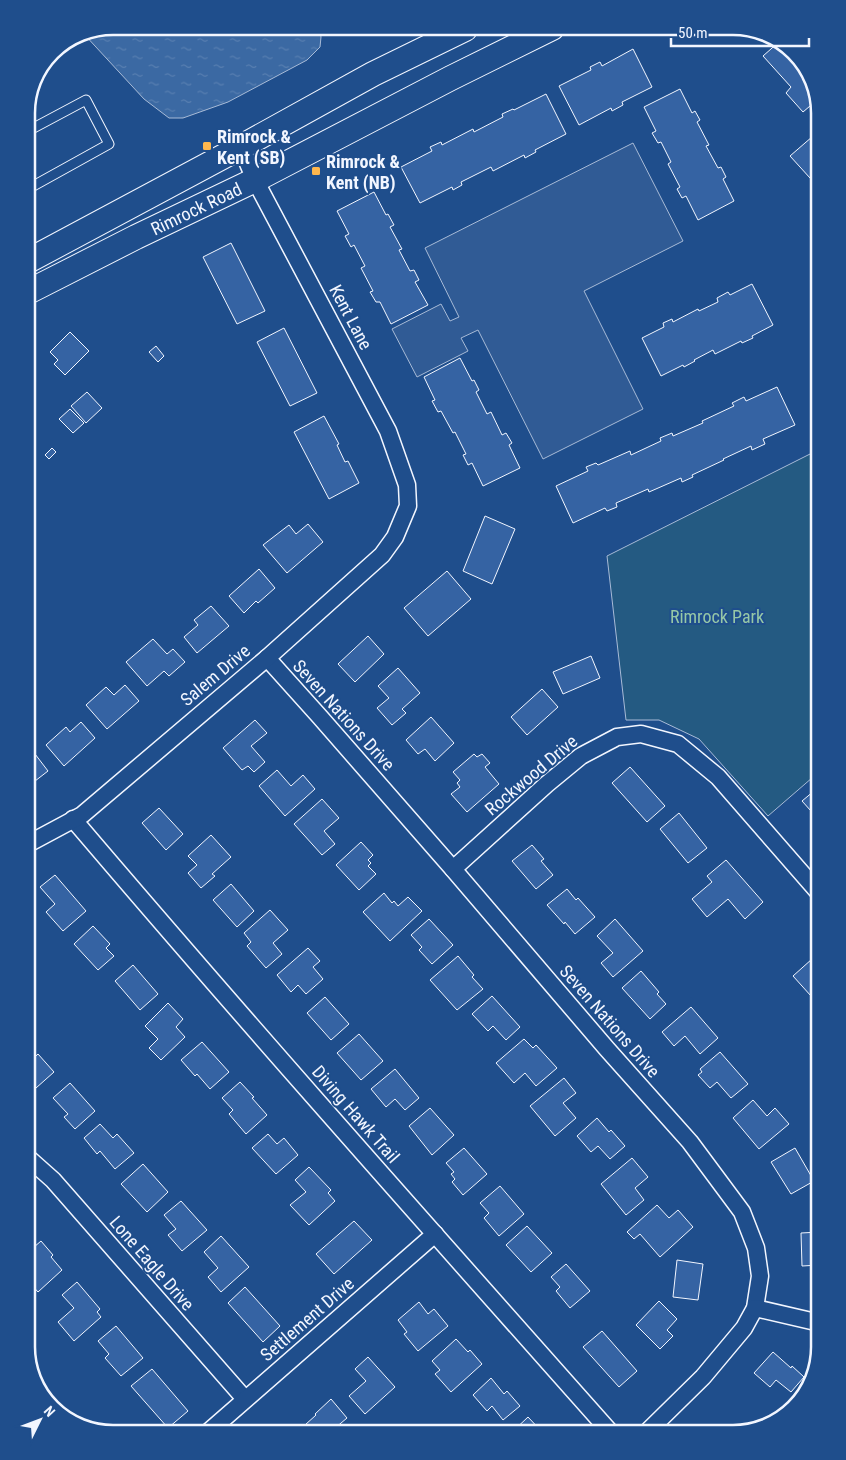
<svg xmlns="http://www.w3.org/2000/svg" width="846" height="1460" font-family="'Roboto Condensed',sans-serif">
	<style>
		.park { fill: #245a82; stroke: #a8bbd7 }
		.parking { fill: #305b95; stroke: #a8bbd7 }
		.water { fill: url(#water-ripples); stroke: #a8bbd7 }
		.building { fill: #3563a3; stroke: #f2f6ff }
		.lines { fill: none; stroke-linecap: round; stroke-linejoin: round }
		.lane-casing { stroke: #f2f6ff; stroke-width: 11 }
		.street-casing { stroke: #f2f6ff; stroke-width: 19 }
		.secondary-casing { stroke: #f2f6ff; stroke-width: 26 }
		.lane { stroke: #1f4e8c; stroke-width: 9 }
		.street { stroke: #1f4e8c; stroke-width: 16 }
		.secondary { stroke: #1f4e8c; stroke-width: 24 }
		.poi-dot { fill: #ffb74d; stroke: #1f4e8c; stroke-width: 2 }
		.labels { text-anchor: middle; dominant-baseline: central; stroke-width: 4; stroke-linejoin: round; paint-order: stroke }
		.poi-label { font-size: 18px; font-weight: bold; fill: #f2f6ff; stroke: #1f4e8c; text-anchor: start }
		.street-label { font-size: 18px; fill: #f2f6ff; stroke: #1f4e8c }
		.park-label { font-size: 18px; fill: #97c8a6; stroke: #1f4e8c }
		.rim { fill: none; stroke: #f2f6ff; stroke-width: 2.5 }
	</style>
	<defs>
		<pattern id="water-ripples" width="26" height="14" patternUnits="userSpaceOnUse" patternTransform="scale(1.25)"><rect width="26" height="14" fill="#3b69a3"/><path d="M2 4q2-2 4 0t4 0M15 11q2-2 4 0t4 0" fill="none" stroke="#587fb1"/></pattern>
	</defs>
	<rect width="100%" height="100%" fill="#1f4e8c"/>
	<path class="park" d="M820,449V771L768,816L699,739L659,720H626L607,556Z"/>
	<path class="parking" d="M633,143L683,241L584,291L643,409L543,459L478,330L461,338L468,351L417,377L392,329L441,304L450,321L459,317L425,248Z"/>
	<path class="water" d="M320,30L321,37L320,47L307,60L228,102L183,118H169L144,99L83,33Z"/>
	<g class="building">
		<path d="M780,41L809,72L802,79L815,93L817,100L803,112L786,93L791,87L763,56Z"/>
		<path d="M633,49L652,87L622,102L623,105L612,111L611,108L579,125L559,86L591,70L590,67L600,62L602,66Z"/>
		<path d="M680,89L692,113L695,111L700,120L697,122L709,145L706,146L718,168L721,167L726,177L723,179L734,201L698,220L686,196L682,198L677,189L680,187L668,164L671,162L661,142L658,143L652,133L656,131L644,107Z"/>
		<path d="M546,94L566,134L535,150L536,152L525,158L524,155L493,171L491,167L461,182L462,185L453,190L452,187L420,203L401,167L432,151L430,147L441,142L442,145L473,129L474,132L503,117L502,114L513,109L514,110Z"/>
		<path d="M820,130V189L790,156Z"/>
		<path d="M374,192L386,215L388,214L394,225L390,227L402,249L399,250L410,271L414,270L419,280L415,282L428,305L391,324L380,302H376L370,292L373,291L361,268L365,266L354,245L351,247L345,236L349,234L337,211Z"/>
		<path d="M231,243L265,311L237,324L203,257Z"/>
		<path d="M752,284L773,325L752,336L753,338L742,343L741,341L715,354L713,350L694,360L695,361L684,367L683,365L661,376L642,338L664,327L663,323L672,319L673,322L698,309L699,311L718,302L717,298L728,292L730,295Z"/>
		<path d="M284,328L317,393L290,406L257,342Z"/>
		<path d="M70,332L89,351L65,375L54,364L58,360L50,352Z"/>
		<path d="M156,346L164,356L158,362L149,352Z"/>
		<path d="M460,358L472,381L474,380L479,390L476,392L487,414L491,412L502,435L506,433L512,443L509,445L520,468L483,486L472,463L468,465L463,455L466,454L455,432L453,433L441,411L438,412L432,401L435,400L424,377Z"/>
		<path d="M777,387L795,425L763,439L765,444L752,450L751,446L723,459L724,460L692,475L693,477L682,482L681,478L649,492L648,489L616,503L617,507L607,511L605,508L573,523L556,486L588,471L586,467L596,463L598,465L630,451L631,455L661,441L660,438L672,433L673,436L703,423L702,421L734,406L732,403L744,397L746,401Z"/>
		<path d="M87,392L102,408L86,423L71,406Z"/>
		<path d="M70,409L84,423L73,433L59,419Z"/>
		<path d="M324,416L339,444L337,445L345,462L348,461L359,483L329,499L294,432Z"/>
		<path d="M52,448L56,452L49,459L45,455Z"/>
		<path d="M485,516L515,529L492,584L463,571Z"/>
		<path d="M308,524L323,542L287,573L263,545L289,525L296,534Z"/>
		<path d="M259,569L275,588L258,603L256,601L244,613L229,596Z"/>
		<path d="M447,571L471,599L428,636L404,608Z"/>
		<path d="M211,606L229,626L197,653L184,637L198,625L194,620Z"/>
		<path d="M368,636L384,654L355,682L338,664Z"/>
		<path d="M153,639L167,654L173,649L185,662L169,676L164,671L147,686L126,662Z"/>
		<path d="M591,656L600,678L563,694L553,672Z"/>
		<path d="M398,668L420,693L402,709L406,713L392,725L377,708L389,698L378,686Z"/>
		<path d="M125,685L139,701L107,729L86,705L106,687L114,695Z"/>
		<path d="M542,689L558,707L527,735L511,717Z"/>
		<path d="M431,717L454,743L435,761L425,749L418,754L406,740Z"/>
		<path d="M255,720L267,733L251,746L265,762L254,772L248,766L242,770L223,748Z"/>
		<path d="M81,722L95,738L64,766L46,745L66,727L70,732Z"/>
		<path d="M35,754L48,771L26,788V761Z"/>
		<path d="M474,754L477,757L482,754L490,763L485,767L499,784L467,812L451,794L460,787L457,783L460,780L453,772Z"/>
		<path d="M630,767L665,806L647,822L612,783Z"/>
		<path d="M277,770L291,786L303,775L315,789L285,816L259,786Z"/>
		<path d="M820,786V821L802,801Z"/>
		<path d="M322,799L339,818L324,831L335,844L322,855L294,824Z"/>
		<path d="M159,808L183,834L166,850L142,823Z"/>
		<path d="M679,813L707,848L688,863L660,829Z"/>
		<path d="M211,835L231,857L212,874L215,876L201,888L188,873L197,865L188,856Z"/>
		<path d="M361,842L373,855L368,860L371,863L368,866L376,874L359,890L336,865Z"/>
		<path d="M532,845L544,859L541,861L553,875L536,889L512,861Z"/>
		<path d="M726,860L763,902L745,919L728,899L707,917L692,899L712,882L707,876Z"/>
		<path d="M55,875L86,911L63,931L46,912L55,904L40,887Z"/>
		<path d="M231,884L254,911L237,927L213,900Z"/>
		<path d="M567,889L576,900L578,898L595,917L575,934L565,922L564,924L547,905Z"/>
		<path d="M384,893L392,903L394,901L398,906L408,897L422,911L390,941L363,912Z"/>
		<path d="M270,910L288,930L273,943L282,954L266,968L247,946L251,942L244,933Z"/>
		<path d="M429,919L453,945L432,964L419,950L422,947L411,935Z"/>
		<path d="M615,919L643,951L613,977L601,963L613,953L597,936Z"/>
		<path d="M93,926L110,944L106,948L114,956L98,970L74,944Z"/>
		<path d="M308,948L320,961L313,967L323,979L306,994L298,985L291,992L277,975Z"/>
		<path d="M458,956L474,975L472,977L483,989L457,1010L430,980Z"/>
		<path d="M812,959L820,968V1006L793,976Z"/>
		<path d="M133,965L158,994L140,1010L115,981Z"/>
		<path d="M641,971L659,992L657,994L666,1004L650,1019L622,988Z"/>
		<path d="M492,996L520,1027L506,1040L493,1026L488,1031L472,1014Z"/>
		<path d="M325,997L349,1024L331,1040L307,1013Z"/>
		<path d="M168,1003L183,1019L176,1027L185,1037L161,1060L149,1048L158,1039L145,1026Z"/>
		<path d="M691,1007L718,1038L700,1054L685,1036L674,1046L662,1032Z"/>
		<path d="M359,1034L383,1061L361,1080L337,1053Z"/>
		<path d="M524,1039L533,1048L536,1045L557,1068L536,1086L525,1073L514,1083L496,1063Z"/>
		<path d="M202,1042L229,1072L210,1089L197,1074L195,1076L181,1060Z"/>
		<path d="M720,1052L748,1084L731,1098L717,1082L710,1088L698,1075L702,1072L700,1069Z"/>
		<path d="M38,1054L54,1072L27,1096L26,1065Z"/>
		<path d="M395,1069L419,1098L405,1110L395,1099L386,1107L371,1089Z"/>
		<path d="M564,1078L576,1093L563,1103L576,1118L555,1136L530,1106Z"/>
		<path d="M240,1082L254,1097L252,1098L267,1115L246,1134L229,1114L233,1110L222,1098Z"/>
		<path d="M70,1083L95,1111L75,1129L64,1117L68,1114L53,1098Z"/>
		<path d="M753,1100L767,1116L775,1108L789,1124L759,1149L733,1118Z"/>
		<path d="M430,1108L454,1135L432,1155L409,1126Z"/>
		<path d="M597,1118L609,1132L611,1130L625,1146L610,1159L598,1146L591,1152L577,1136Z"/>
		<path d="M100,1124L113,1138L117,1134L134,1153L115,1169L100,1151L97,1154L84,1138Z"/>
		<path d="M268,1134L277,1144L284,1138L298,1155L276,1174L252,1148Z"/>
		<path d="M464,1148L487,1174L463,1195L452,1182L455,1179L451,1174L454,1172L446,1163Z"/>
		<path d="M795,1148L814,1181L791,1194L771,1162Z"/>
		<path d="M632,1158L648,1177L635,1188L644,1200L626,1215L601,1184Z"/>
		<path d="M143,1164L168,1192L147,1212L121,1184Z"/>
		<path d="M309,1167L331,1190L328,1193L335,1201L309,1225L290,1205L306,1192L295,1180Z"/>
		<path d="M500,1186L524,1214L499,1236L484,1218L489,1213L480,1203Z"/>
		<path d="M181,1201L207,1230L182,1251L168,1235L176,1229L164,1215Z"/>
		<path d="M657,1205L669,1218L678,1210L693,1227L660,1257L640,1234L634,1239L627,1232Z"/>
		<path d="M354,1221L372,1240L334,1274L316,1254Z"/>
		<path d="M527,1226L552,1253L531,1272L506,1245Z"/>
		<path d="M820,1232V1265L802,1266L801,1233Z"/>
		<path d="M221,1236L249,1267L221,1292L208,1277L218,1268L204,1252Z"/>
		<path d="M41,1241L53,1255L51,1257L62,1270L38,1292L29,1282L26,1285V1254Z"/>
		<path d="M677,1260L703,1264L698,1300L673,1297Z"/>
		<path d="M566,1264L590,1291L570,1308L556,1291L560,1287L551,1277Z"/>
		<path d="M77,1282L100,1309L97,1312L101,1317L74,1341L58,1322L74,1308L62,1295Z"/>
		<path d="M245,1287L280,1326L263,1342L228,1303Z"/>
		<path d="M659,1301L677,1319L667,1330L673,1336L660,1349L636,1325Z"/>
		<path d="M419,1302L428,1314L434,1309L448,1326L418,1351L404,1334L407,1332L398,1320Z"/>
		<path d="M116,1326L143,1358L121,1376L105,1358L109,1354L98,1341Z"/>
		<path d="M602,1331L637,1371L619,1387L583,1347Z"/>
		<path d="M456,1339L468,1352L470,1350L482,1364L451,1392L435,1374L440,1370L432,1361Z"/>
		<path d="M773,1352L791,1368L792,1366L804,1377L791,1392L776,1380L770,1387L754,1373Z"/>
		<path d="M368,1357L395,1387L365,1414L349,1396L366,1381L355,1369Z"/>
		<path d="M152,1369L188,1411L168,1428L131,1386Z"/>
		<path d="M491,1378L504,1394L507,1391L520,1406L503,1420L492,1406L487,1411L473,1395Z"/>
		<path d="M331,1399L347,1418L328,1434H313L305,1425L316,1415L315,1414Z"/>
		<path d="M528,1417L543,1433L541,1434H510Z"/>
		<path d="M707,1426L716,1434H700Z"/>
	</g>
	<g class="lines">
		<defs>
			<path id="lane" d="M26,190L109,144L86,100L26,132"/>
			<g id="street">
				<path d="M267,658L320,717L453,869L607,1049L690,1142L742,1212L756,1248L760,1276L755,1308L744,1328L703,1377L645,1434"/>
				<path d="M73,819C250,1027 431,1230 612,1434"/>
				<path d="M26,845L82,815L267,658L382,555L395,537L408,506L407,485L388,431L255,180L241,147"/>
				<path d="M453,869L547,784L581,756L617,737L641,734L678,744L718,777L820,894"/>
				<path d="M26,1156L53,1180L245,1399"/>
				<path d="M755,1308L820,1323"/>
				<path d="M206,1434L435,1234"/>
			</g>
			<g id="secondary">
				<path d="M26,262L241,147L373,74L465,29"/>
				<path id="s1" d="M26,293L136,237L255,180L451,78L552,28"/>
			</g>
		</defs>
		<use href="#lane" class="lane-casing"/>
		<use href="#street" class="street-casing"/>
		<use href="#secondary" class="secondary-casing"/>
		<use href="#lane" class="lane"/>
		<use href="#street" class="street"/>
		<use href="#secondary" class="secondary"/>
	</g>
	<g class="poi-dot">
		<rect x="202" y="141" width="10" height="10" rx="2.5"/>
		<rect x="311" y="166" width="10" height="10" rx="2.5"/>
	</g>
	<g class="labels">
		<g class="poi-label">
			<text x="217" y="136">Rimrock &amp;<tspan x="217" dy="21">Kent (SB)</tspan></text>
			<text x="326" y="161">Rimrock &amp;<tspan x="326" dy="21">Kent (NB)</tspan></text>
		</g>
		<g class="street-label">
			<text stroke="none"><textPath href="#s1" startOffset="190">Rimrock Road</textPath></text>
			<text transform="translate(351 317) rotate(62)">Kent Lane</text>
			<text transform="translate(215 675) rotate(-40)">Salem Drive</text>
			<text transform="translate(344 715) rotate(48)">Seven Nations Drive</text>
			<text transform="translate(531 775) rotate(-40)">Rockwood Drive</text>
			<text transform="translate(610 1021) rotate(49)">Seven Nations Drive</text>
			<text transform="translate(356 1114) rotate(49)">Diving Hawk Trail</text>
			<text transform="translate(152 1263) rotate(49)">Lone Eagle Drive</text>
			<text transform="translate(307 1319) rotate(-41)">Settlement Drive</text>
		</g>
		<g class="park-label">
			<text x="717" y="616">Rimrock Park</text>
		</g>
	</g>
	<path d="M0 0H846V1460H0ZM113 35H733A78 78 0 0 1 811 113V1347A78 78 0 0 1 733 1425H113A78 78 0 0 1 35 1347V113A78 78 0 0 1 113 35Z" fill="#1f4e8c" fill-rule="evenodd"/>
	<path class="rim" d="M113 35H733A78 78 0 0 1 811 113V1347A78 78 0 0 1 733 1425H113A78 78 0 0 1 35 1347V113A78 78 0 0 1 113 35Z"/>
	<g transform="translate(40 1420) rotate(48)" stroke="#1f4e8c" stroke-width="4" paint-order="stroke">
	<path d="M0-4L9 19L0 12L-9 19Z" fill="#f2f6ff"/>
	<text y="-8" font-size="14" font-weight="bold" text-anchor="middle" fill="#f2f6ff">N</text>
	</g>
	<path d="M671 38v8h138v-8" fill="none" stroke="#f2f6ff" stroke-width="2.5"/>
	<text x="678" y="38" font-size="15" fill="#f2f6ff" stroke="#1f4e8c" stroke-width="4" paint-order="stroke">50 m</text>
</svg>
